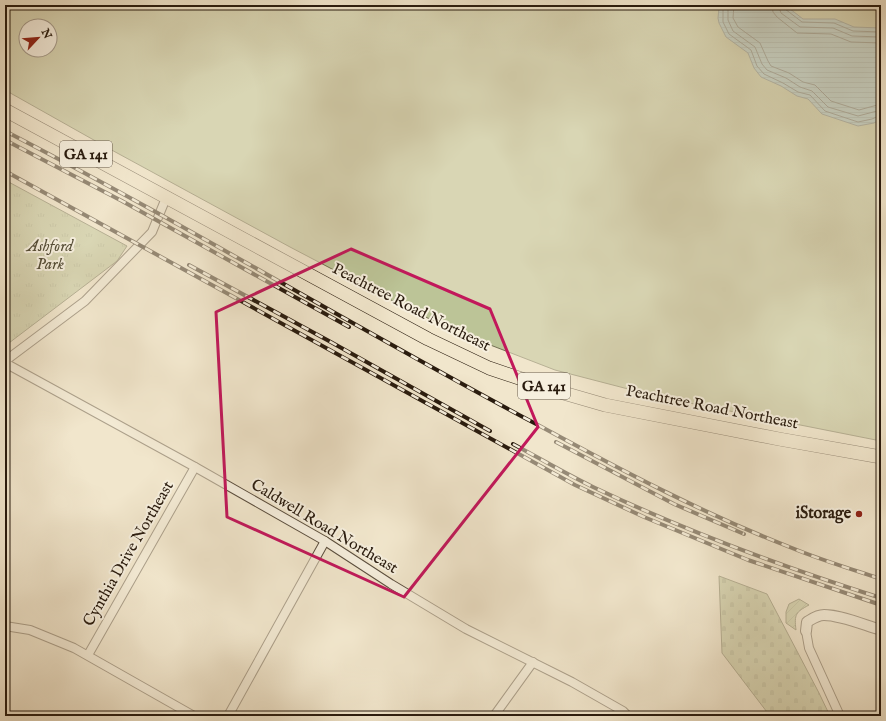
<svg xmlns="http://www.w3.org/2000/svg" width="886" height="721" font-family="'IM FELL English',serif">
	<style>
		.grass { fill: #bcc497; stroke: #727052; fill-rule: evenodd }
		.cemetery { fill: url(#cemetery-stones); stroke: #727052 }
		.park { fill: url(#park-tufts); stroke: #727052 }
		.garden { fill: url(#garden-furrows); stroke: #727052 }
		.water { fill: url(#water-rules); stroke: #6e7d78 }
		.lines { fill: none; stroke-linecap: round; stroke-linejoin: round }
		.shore { stroke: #626c66; stroke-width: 1 }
		.minor-casing { stroke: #5b4e3e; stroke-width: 10 }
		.tertiary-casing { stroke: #5b4e3e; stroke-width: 12 }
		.trunk-casing { stroke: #291b0e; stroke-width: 14 }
		.minor { stroke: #f6efde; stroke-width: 8 }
		.tertiary { stroke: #f6efde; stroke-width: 10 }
		.trunk { stroke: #f1e6cc; stroke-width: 13 }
		.rail-casing { stroke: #291b0e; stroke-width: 4 }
		.rail { stroke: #f6efde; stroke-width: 2.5; stroke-dasharray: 8; stroke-linecap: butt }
		.marked { fill: none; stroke: #c2185b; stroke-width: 3; stroke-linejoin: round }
		.poi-dot { fill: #8f2418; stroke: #f6efde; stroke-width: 1.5 }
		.labels { text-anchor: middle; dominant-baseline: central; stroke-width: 4; stroke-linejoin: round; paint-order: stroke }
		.shield { fill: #f6efde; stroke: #665b4c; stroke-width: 1 }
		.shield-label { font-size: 15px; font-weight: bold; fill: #291b0e }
		.park-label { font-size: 16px; font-style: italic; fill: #554e37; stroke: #f6efde }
		.street-label { font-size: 16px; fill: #291b0e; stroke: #f6efde }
		.poi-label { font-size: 16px; font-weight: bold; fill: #291b0e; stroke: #f6efde; text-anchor: end }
	</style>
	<defs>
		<pattern id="cemetery-stones" width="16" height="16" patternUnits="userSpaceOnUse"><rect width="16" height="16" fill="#bcc497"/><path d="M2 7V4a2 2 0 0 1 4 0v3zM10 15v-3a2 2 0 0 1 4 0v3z" fill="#a2a881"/></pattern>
		<pattern id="park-tufts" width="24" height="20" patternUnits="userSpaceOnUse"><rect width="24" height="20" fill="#bcc497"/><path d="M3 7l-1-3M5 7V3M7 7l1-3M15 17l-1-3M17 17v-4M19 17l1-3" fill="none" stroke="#a2a881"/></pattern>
		<pattern id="garden-furrows" width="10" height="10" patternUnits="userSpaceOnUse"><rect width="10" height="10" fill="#bcc497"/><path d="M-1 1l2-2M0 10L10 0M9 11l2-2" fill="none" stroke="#a2a881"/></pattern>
		<pattern id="water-rules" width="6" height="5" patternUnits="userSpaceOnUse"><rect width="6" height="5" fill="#9cbebf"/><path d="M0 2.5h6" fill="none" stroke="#86a3a3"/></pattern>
	</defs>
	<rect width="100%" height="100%" fill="#f1e6cc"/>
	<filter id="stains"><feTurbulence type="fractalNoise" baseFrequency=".005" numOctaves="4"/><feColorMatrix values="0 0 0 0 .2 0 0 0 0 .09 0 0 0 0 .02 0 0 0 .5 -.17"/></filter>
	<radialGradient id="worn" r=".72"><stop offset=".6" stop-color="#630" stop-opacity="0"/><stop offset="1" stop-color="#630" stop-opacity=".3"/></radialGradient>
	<path class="grass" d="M5,5H881V441L659,397L555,370L480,341L414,312L290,247L108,148L5,90ZM26,26H50V50H26Z"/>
	<path class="cemetery" d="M719,576L767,594L819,693L830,716H770L722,653Z"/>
	<path class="park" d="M5,180L127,246L117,261L5,346Z"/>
	<path class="garden" d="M799,599L809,605C796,612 794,614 796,630L786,623V612L789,604Z"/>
	<path class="water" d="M718,5H785L803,19H835L854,27L881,28V119L874,123L858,126L822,114L808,99L797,96L781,86L761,77L754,68L748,53L726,37L719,23L718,18L719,8Z"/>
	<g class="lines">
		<g class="shore">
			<path d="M722,5L723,8V22L729,34L751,50L757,66L764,74L783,83L798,92L810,95L825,111L858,122L872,119L881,115"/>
			<path d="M728,5V20L733,31L755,47L762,64L767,70L786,78L800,87L812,91L828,107L858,116L881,110"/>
			<path d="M734,5L733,18L738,27L760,43L768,61L771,66L789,73L803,82L815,85L831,101L859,110L881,104"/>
			<path d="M772,5L773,12L777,17L797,33L831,34L851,42L881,43"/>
			<path d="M778,5L781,13L800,27L833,28L852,36L881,37"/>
			<path d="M783,5L785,9L802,22L834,23L853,31L881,32"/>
		</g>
		<defs>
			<g id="minor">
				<path d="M5,361L85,301L152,232L166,198"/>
				<path d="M5,363L195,467L325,541L391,584L466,629L572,682L623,711L628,716"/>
				<path d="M5,626L30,630L74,648L194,716"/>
				<path d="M806,631L809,648L840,716"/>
				<path d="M88,655L195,467"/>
				<path d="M228,716L325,541"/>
				<path d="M494,716L533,662"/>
			</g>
			<path id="tertiary" d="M806,631L807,622C812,619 817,615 824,615C841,615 864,625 881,630"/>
			<path id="trunk" d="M5,110L428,339L489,368L560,392L605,405L779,439L881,457"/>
		</defs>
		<use href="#minor" class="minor-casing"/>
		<use href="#tertiary" class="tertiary-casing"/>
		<use href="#trunk" class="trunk-casing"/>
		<use href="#minor" class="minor"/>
		<use href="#tertiary" class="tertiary"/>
		<use href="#trunk" class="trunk"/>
		<defs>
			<g id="rail">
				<path d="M5,131C185,224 359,330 538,425C621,470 704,514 792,548C821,560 851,569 881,579"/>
				<path d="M5,140L122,201L349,327"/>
				<path d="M5,171L575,485L644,517L748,560L881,605"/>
				<path d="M189,265L329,341L490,431"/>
				<path d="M556,442L674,504L744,534"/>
				<path d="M513,444C539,458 566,474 593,487C686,531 783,567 881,598"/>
			</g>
		</defs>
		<use href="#rail" class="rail-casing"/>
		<use href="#rail" class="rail"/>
	</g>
	<path d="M0 0H886V721H0ZM351,249L490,309L538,427L404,597L227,517L216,312Z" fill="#f1e6cc" fill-opacity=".55" fill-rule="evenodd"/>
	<path class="marked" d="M351,249L490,309L538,427L404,597L227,517L216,312Z"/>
	<circle class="poi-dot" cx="859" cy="514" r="4"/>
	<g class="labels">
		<g class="shield">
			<rect x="60" y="141" width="52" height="26" rx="3"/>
			<rect x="518" y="373" width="52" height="26" rx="3"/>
		</g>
		<g class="shield-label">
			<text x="86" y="154">GA 141</text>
			<text x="544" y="386">GA 141</text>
		</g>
		<g class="park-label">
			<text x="50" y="247">Ashford<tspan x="50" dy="18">Park</tspan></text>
		</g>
		<g class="street-label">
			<text transform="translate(411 308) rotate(27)">Peachtree Road Northeast</text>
			<text transform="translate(712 408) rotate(11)">Peachtree Road Northeast</text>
			<text transform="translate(324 527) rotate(31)">Caldwell Road Northeast</text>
			<text transform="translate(129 554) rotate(-60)">Cynthia Drive Northeast</text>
		</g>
		<g class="poi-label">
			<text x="851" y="514">iStorage</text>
		</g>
	</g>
	<rect width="886" height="721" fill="none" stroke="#f1e6cc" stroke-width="20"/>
	<rect x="6" y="6" width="874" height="709" fill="none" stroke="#291b0e" stroke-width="2"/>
	<rect x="10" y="10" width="866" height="701" fill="none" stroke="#291b0e"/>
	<g transform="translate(38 38) rotate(64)"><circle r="19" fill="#f6efde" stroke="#a49a8b"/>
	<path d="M0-3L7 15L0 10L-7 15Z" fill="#8f2418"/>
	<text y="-6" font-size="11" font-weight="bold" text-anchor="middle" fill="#291b0e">N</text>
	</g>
	<rect width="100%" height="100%" filter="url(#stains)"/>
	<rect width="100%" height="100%" fill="url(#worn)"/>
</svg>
